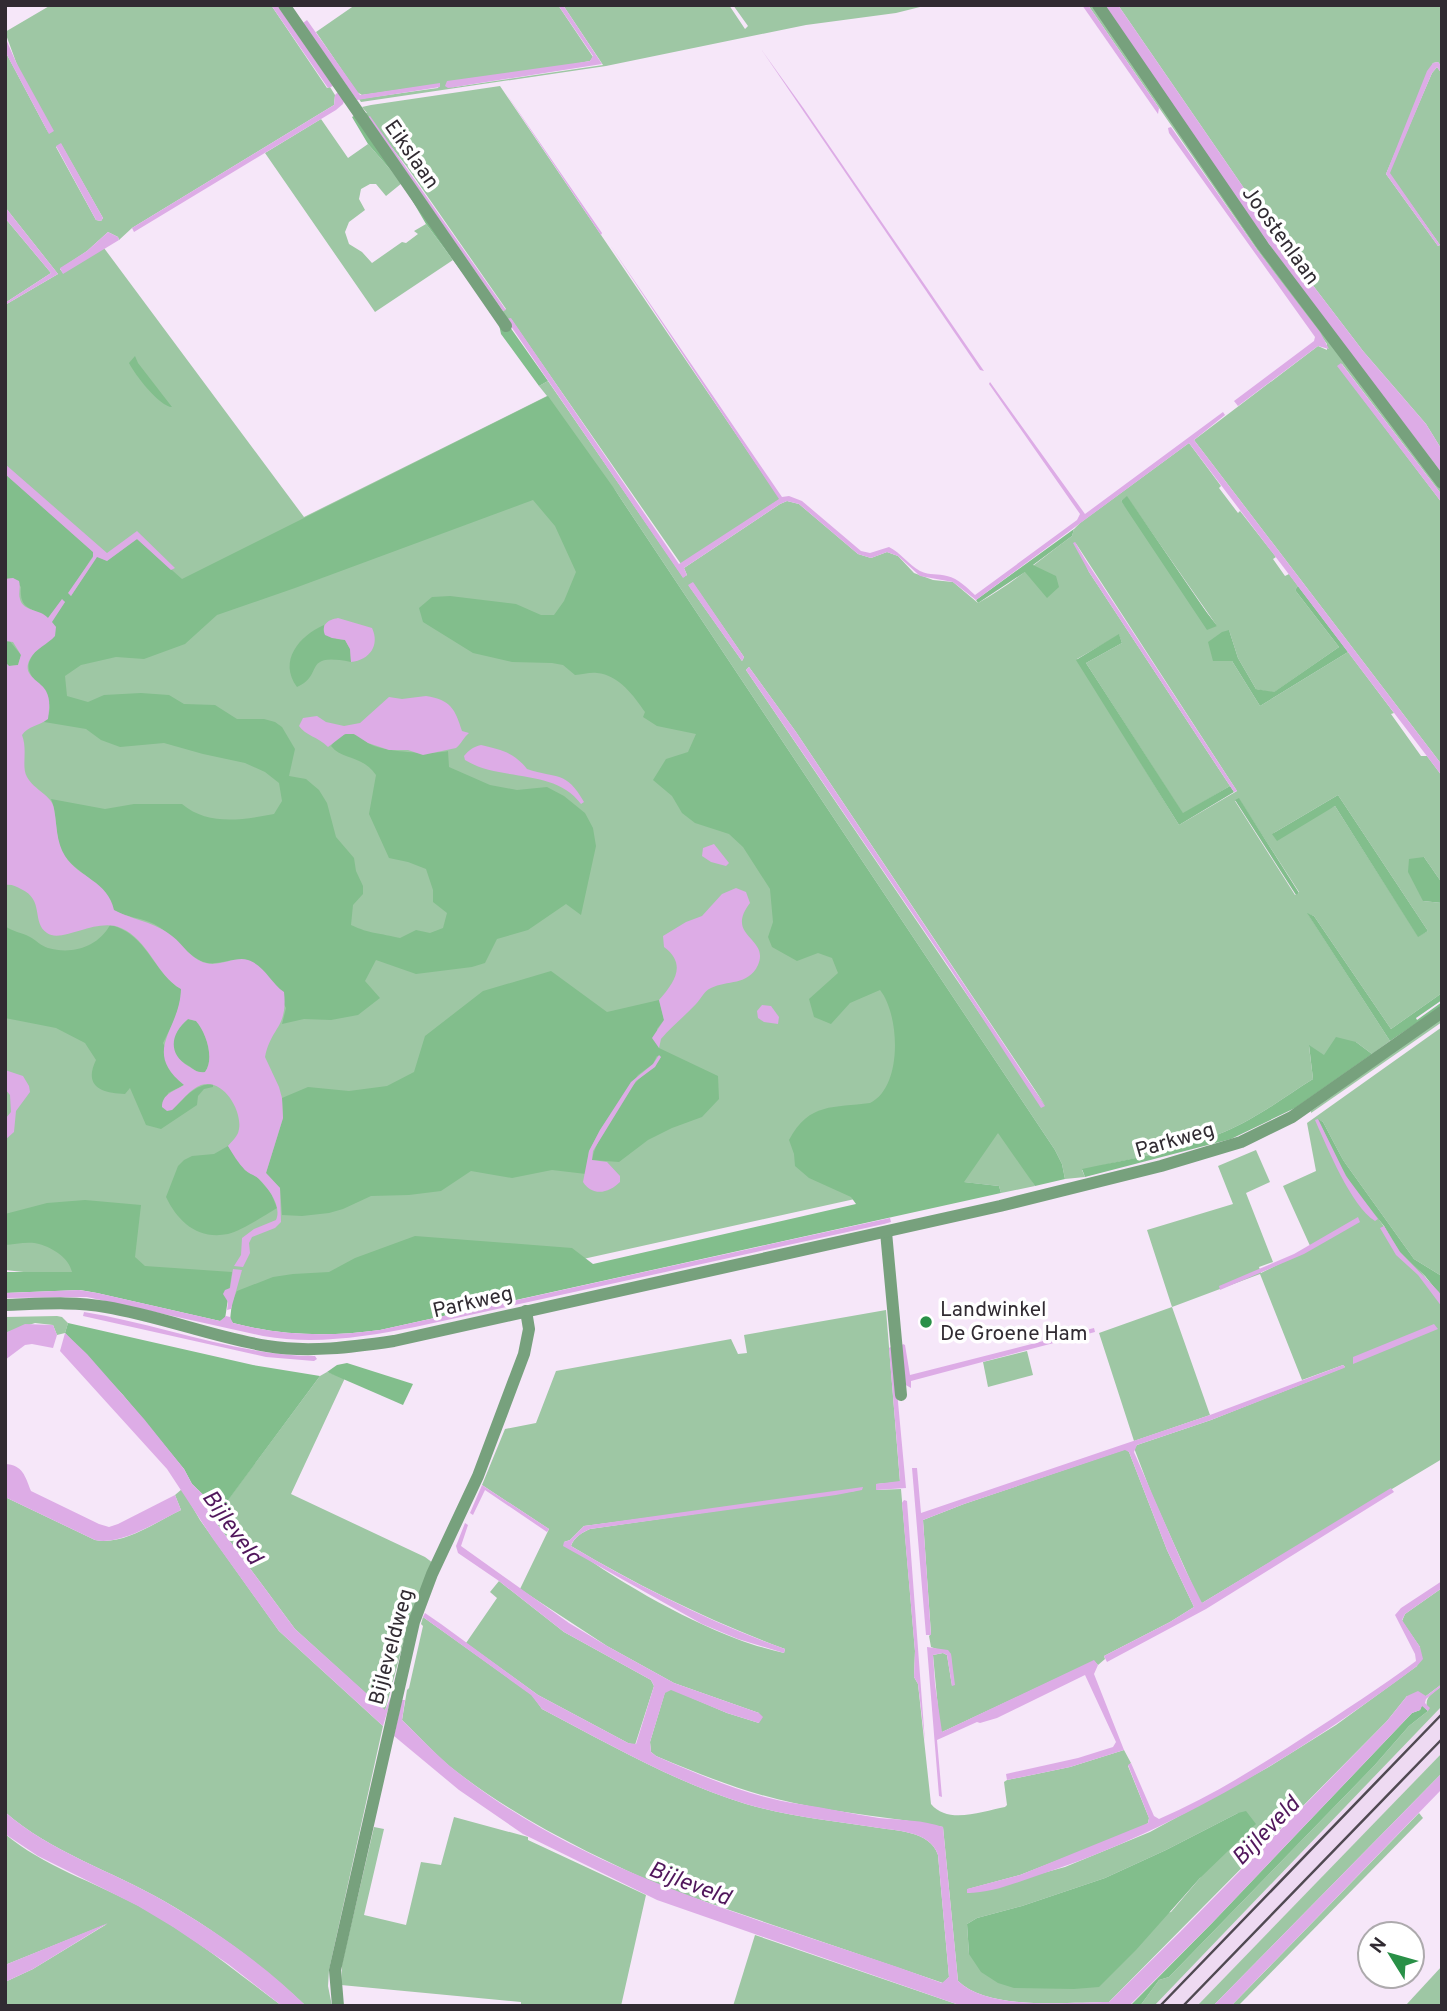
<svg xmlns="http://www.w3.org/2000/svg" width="1447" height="2011" font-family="Overpass,sans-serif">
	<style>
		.built { fill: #eedaf2 }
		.green { fill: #9ec7a4; fill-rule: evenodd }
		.forest { fill: #82be8c }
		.water { fill: #ddace6; fill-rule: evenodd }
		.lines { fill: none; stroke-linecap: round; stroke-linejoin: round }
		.minor { stroke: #77a17d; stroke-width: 12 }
		.rail { stroke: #504952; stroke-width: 2.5 }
		.poi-dot { fill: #299047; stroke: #fff; stroke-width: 2.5 }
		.labels { text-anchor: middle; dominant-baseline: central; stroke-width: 7; stroke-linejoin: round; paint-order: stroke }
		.street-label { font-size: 21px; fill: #312b32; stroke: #fff }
		.poi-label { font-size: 21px; fill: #312b32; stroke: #fff; text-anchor: start }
		.water-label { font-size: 23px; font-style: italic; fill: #51175c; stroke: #fff }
	</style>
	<rect width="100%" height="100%" fill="#f6e7f9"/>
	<path class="built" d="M1442,1706V1753L1197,2006H1154Z"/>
	<g class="green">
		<path d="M51,5H271L327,88L330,87L335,95L334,105L132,228L119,240L118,237L108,232L87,251L60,269L63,273L104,248L304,517L547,396L539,386L548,381L683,577L687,575L684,568L780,504L787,501L799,504L858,554L871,558L887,552L898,556L914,573L933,580L953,582L978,603C1012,584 1041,559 1072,536L1074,529L1080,523L1189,443L1221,486L1219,488L1238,513L1240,511L1276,557L1273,559L1285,576L1289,574L1298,586L1295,590L1339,647L1273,693L1256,689L1238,658L1229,630L1232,661L1260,706L1348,652L1394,713L1391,714L1421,756H1427L1442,776V883L1424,857L1423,901L1442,903V993L1391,1029L1314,916L1308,914L1390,1041L1372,1054L1356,1042L1324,1056L1309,1046L1313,1079C1284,1097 1256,1119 1224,1132C1179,1151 1129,1159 1082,1170L1085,1177L1065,1179L1062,1164L1055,1150L613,487L1035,1186L1001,1193L999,1186L963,1182L968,1174L556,1265L279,1309L190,1290L5,1270V305L58,274L5,207V51L49,134L16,62L5,32ZM61,144L103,218L101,221L96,220L56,147ZM1127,497L1217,626L1121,501ZM1075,542L1237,791L1179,825L1077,659L1119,635L1122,643L1086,663L1183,814L1230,786L1089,572ZM693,583L744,657L742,661L689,586ZM749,667L796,732L1045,1105L997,1039L746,670ZM1338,795L1428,931L1418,936L1335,806L1272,834ZM1239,799L1299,892V893L1295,895L1235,801Z"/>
		<path d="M355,5H558L593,57L590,61L448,88L603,65L563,5H729L745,29L748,26L733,5H928L896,13L806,25L606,66L361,102L359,99L438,88L440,84L362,95L357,92L316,32Z"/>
		<path d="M1088,5H1105L1228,187L1442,487V495L1342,364L1338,366L1442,503V765L1194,440L1318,346L1327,350V344L1258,251Z"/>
		<path d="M1118,5H1442V67L1438,62L1433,63L1386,174L1438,246L1440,245L1389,173L1432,73L1437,67L1442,74V450L1426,424L1363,351L1292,258Z"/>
		<path d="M500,86L780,499L681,564L511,319H506L503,311L506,309L407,167L368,117L360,112L367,113L362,107L371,105Z"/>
		<path d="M321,119L348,158L368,144L402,183L386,196L376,184H370L361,189L359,199L365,210L349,222L345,232L349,244L362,252L372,263L402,242L406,243L418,234L414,231L426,224L453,260L375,312L265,153Z"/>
		<path d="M5,218L51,273L5,303Z"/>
		<path d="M1442,1018V1022L1311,1113V1111Z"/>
		<path d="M1442,1027V1278L1440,1275L1414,1259L1343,1160L1323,1122L1319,1120L1373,1211L1392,1238L1442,1297V1459L1202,1603L1200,1602L1152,1495L1134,1448L1137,1445L1211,1420L1345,1367L1343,1365L1302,1380L1260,1274L1172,1307L1210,1415L1134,1441L1099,1333L1172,1307L1147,1230L1233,1204L1218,1166L1256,1150L1270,1182L1246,1193L1273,1262L1259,1267L1261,1273L1311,1248L1283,1186L1316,1171L1307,1123Z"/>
		<path d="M886,1310L900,1482L876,1484L877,1490L901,1489L915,1651L914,1677L918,1684L931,1804C948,1825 983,1811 1005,1807L1007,1805L1004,1782L1007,1780L1070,1767L1124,1750L1131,1763L1128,1766L1149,1818L1148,1823L1143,1827L1020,1875L968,1889V1893L1065,1867L1150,1832L1267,1768L1336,1725L1417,1666L1420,1647L1402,1621L1405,1614L1442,1588V1684L1426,1696H1407L1387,1721L1109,2002C1068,2002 989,2011 958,1981L943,1827C894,1817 843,1814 794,1803C746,1793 701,1775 656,1756L651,1752L650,1742L665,1692L671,1689L727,1713L759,1723V1713L674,1683L607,1646L520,1589L549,1529L482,1485L505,1429L536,1423L556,1371L731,1339L738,1354L747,1353L744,1335ZM862,1490L590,1529C583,1532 574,1537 571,1546C640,1587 710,1621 785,1649L784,1653C768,1649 752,1645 737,1639C681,1618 612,1578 564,1542L570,1540L584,1526ZM1238,1813L1200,1878L1171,1912L969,1954L967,1924L977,1918L1022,1906L1105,1878L1166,1850Z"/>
		<path d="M57,1316L62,1317L68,1323L65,1333L57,1335L53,1325L35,1323L5,1333V1317Z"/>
		<path d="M1027,1351L1033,1375L988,1387L983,1362Z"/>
		<path d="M327,1372L345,1378L291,1494L425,1557L433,1563L410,1618L385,1711L295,1629L217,1524L215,1517L320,1376Z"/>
		<path d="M1126,1449L1129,1452L1167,1550L1194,1607L1170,1622L1104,1656L1105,1659L1098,1665L1094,1661L942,1732L940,1730L933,1655L943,1653L947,1655L952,1686L951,1654L931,1647L929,1636L931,1634L923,1520L964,1504Z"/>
		<path d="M182,1489L200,1520L279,1631L383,1726L329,1970L328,1986L332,2006H306C263,1966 215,1930 164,1901C112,1871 50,1852 5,1812V1497L95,1540C123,1546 156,1522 181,1510L175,1495Z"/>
		<path d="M499,1581L564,1632L651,1680L654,1686L635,1745L628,1743L538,1695L466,1643L497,1598L490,1592Z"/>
		<path d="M423,1617L532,1695L542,1709C609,1744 674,1782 746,1804C787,1816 831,1821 873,1827C895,1831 930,1830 938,1855L949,1977L943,1983L668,1889C595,1857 521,1821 457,1772C437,1757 420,1737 402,1720L407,1690L409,1688L423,1626L421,1624Z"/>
		<path d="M1442,1686V1706L1154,2006H1140L1159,1980L1169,1977L1374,1766L1409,1726L1428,1711C1423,1697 1432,1694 1442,1686Z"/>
		<path d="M1442,1753V1773L1213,2006H1197Z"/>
		<path d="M1419,1813L1423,1818L1238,2006H1231Z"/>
		<path d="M454,1817L528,1837V1840L646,1895L621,2006H521V2002L341,1985L342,1964L374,1827L384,1829L364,1915L406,1925L421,1862L441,1865Z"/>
		<path d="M5,1834C43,1866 94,1882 137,1905C189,1933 235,1971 282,2006H5V1982L33,1969L107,1924L5,1965Z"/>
		<path d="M755,1935L962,2006H733Z"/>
		<path d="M1442,1966V2006L1406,2005Z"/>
	</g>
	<g class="forest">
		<path d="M359,113L548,381L539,386L501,334L498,320L426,224L402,183L368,144L352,117Z"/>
		<path d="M135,356L138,363L172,407C160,407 135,375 129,363Z"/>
		<path d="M548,396L613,487L1055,1150L1062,1164L1065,1179L1035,1186L998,1133L964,1182L999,1186L1001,1193L380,1330C329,1337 283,1336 233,1323L230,1320L232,1302L237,1291L273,1277L293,1274L329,1272L355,1258L415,1236L572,1248L593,1264L856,1204L851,1197L809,1178L795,1166L794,1154L789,1140C809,1102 834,1108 870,1103C903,1087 900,1015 880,990L850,1003L831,1024L814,1017L809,999L838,973L832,958L818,953L797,961L772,947L768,937L773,922L770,889L743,847L729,834L695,823L682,813L672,796L653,780L666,759L688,752L696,734L657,726L643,717L645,712C634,696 619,675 597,673C590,672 582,675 575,675L563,665L552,663L512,662L473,653L423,622L419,608L432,597L450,596L516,604L541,615H554L564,601L576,572L555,526L533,500L295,588L217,615L185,644L144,659L116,657L81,665L65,676L67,696L88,702L104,695L141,693L169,695L184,704L215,705L237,719H264L275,722L282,727L295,749L289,776L306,779L319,790L327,803L336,837L354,858L356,871L363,886V894L353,905L351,925C370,934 380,933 400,938L416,930L430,933L443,928L447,913L433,902V890L426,869L408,862L389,858L369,814L376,775C361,754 343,761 331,746C336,739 343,732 353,734C361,735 365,742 372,745C387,752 432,755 448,751L449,767L490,785L517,790L547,787L564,796L585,813L593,828L596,846L581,915L566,904L528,930L497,939L485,963L472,967L416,974L376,960L365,981L380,998L358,1015L331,1020L304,1019L282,1024L286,1008C275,988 265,964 238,960C226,959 214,967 201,961C183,952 173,934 154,924C142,918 126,917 113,910C109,886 81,876 66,858C53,841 59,817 51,799L105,809L134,804H182C208,826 242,820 274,814L282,801L279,783L265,772L245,763L203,754L164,743L120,747L101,740L86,729L44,722C64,697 24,682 29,663C31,654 49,636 56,627L51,622L65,602L62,600L48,618C32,607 19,611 21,587L13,578L5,579V474L93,552V556L69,593L71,596L97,556L107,561L137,539L182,579Z"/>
		<path d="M1127,496L1207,613L1217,626L1207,630L1121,501Z"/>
		<path d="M1074,529L1072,536L1033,565L1056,576L1059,587L1047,598L1025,572L978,603L976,600Z"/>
		<path d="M1298,586L1348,652L1260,706L1232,661H1213L1208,642L1222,632L1229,630L1238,658L1256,689L1274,692L1339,647L1295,590Z"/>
		<path d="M324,625V630L337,639L345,640L350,649L351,662C301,652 325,675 297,687C278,661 299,636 324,625Z"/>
		<path d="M1119,634L1122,643L1086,663L1183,813L1230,786L1234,792L1179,825L1076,660Z"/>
		<path d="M9,640L21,655L18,665L9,666L5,662V641Z"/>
		<path d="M1338,795L1428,931L1418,937L1335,806L1277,841L1272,834Z"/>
		<path d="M1239,798L1299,893L1296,895L1235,800Z"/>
		<path d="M1424,857L1442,883V903L1423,901L1408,872L1409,859Z"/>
		<path d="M1307,913L1314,916L1391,1029L1442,993V1000L1416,1018L1417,1020L1442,1002V1006L1390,1041Z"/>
		<path d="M110,925C147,933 153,973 181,989C181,1010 172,1025 163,1043L184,1085L168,1093L172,1110C184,1098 195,1084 213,1084V1087L204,1089L198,1096L197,1105L161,1129L146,1125L130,1088L125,1094C102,1093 83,1087 96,1060L85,1043L56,1028L5,1018V926C13,932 21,932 30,937C36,940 41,946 48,948C72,955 98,947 110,925Z"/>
		<path d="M551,971L607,1012L659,1000L664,1020L657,1029L659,1048L718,1076L719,1099L702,1117L672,1128L648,1140L619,1162L592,1160C594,1143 625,1092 638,1080C646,1072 655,1068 661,1057L657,1056L653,1064L638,1075L600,1130L589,1151L586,1174L552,1170L512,1178L471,1171L441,1191L409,1195L371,1196L343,1209L329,1213L302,1216L282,1215L280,1188L266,1173L283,1118L282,1098L308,1087L349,1091L387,1086L414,1072L425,1036L483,991Z"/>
		<path d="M188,1019L196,1021C206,1032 215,1059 205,1072C197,1073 195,1070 189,1066C166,1053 170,1035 188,1019Z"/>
		<path d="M1336,1037L1356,1042L1372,1054L1295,1108L1231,1139L1085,1177L1082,1169C1129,1159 1179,1151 1224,1132C1256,1119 1284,1097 1313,1079L1309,1045L1324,1055Z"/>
		<path d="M1318,1119L1323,1122L1343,1160L1414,1259L1440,1275L1442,1297L1425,1276L1400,1252L1384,1226L1353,1187L1340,1165Z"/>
		<path d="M228,1146L245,1170L258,1178L271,1193L277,1208C263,1216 244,1230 228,1234C198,1240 178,1222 166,1197L178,1166L184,1160L192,1156L214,1154Z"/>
		<path d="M85,1200L141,1205L135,1257L145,1266L232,1272L225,1319L220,1321L97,1293L80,1290L5,1293V1272H72C69,1258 53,1248 39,1244C30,1241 15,1244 5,1245V1214L47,1203Z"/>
		<path d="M68,1323L253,1365L320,1376L220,1511L192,1484L184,1469L123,1395L65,1333Z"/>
		<path d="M347,1363L413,1384L403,1405L327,1372L337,1365Z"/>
		<path d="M1422,1705L1428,1711L1409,1726L1374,1766L1169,1977L1159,1980L1140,2006H1130L1212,1923L1412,1713L1420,1710Z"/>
		<path d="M1246,1811L1256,1824L1200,1878L1136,1950L1099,1987L1074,1989L1014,1988L998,1983L981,1972L969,1954L967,1924L977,1918L1022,1906L1105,1878L1166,1850L1238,1813Z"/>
	</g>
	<g class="water">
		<path d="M271,5H277L333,86L328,88Z"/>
		<path d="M558,5H563L602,64L448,88L445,86L447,81L590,61L593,56Z"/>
		<path d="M1082,5H1088L1159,108L1158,114Z"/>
		<path d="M1105,5H1118L1292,258L1363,351L1426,424L1442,450V473L1318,312L1228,187Z"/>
		<path d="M307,20L360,95L440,83V87L357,100L303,23Z"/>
		<path d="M5,37L16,62L54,131L49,134L7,55Z"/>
		<path d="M761,49L804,109L984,371L980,370Z"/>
		<path d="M1438,62L1442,67V74L1437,67L1432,73L1390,173L1440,245L1438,246L1386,174L1427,71L1433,63Z"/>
		<path d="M505,92L602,233L601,235Z"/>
		<path d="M337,93H341L345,98L343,104L336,110L134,232L132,228L334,105L335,95Z"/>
		<path d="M370,116L506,310L503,311L368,117Z"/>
		<path d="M1171,127L1258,251L1320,332L1329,349L1318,346L1238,406L1234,401L1314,341L1315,337L1169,133L1168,128Z"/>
		<path d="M61,143L103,218L101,221L96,220L56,146Z"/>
		<path d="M5,207L58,274L5,305V303L51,273L5,218Z"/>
		<path d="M108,232L118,237L119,240L63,274L60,268L87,251Z"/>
		<path d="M610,245L782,497L789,496L802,501L861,551L870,553L889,547C901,553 908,564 920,571C930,576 938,573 947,576C959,579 966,587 975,595L1077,520L1080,514L989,384L990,382L1085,514L1223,412L1225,415L1194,440L1442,765V776L1189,443L976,600L953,582L920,576L898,556L887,552L871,558L858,554L799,504L787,501L780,504L684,568L687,575L683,578L506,319L511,318L679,564L779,499Z"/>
		<path d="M1341,363L1442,495V503L1337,366Z"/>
		<path d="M5,464L107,553L137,531L175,568L171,570L137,539L107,561L97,557L71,596L68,593L93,557V552L5,474Z"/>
		<path d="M1075,542L1085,559L1237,791L1234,792L1089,572L1073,543Z"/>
		<path d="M13,578L19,581C21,588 18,593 20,599C23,612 41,609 48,618L62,599L65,602L52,622L56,627L55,636C48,644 35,649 30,659C21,676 40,680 46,691C51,700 49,710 48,719C39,726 28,726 22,735C28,751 21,766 27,777C34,790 53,796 54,809C57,824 56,842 65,856C79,878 108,881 114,910C133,920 155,922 172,936C184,945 190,959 206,963C220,967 235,956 248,960C264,965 271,983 284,992C288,1028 271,1027 265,1057L279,1087L282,1098L283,1118L266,1173L280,1188L281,1222L275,1228L252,1237L249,1243L250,1253L243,1267L234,1266L241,1255L242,1238L254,1229L276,1220C282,1206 269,1189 259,1179C255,1175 249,1174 245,1170C238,1163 233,1154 228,1146C231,1142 236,1138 238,1133C245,1114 224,1077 201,1085C190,1089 181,1102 172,1110L167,1111L162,1107C162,1094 174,1091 184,1085C141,1050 180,1031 181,989C156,975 149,940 121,928C96,917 62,944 47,933C31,922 45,900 21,889C15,886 12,884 5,885V662L9,666L18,665L21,655L13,642L5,641V579ZM188,1019L196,1021C206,1032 215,1059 205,1072C197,1073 195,1070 188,1066C168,1054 170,1034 188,1019Z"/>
		<path d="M693,582L744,657L742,661L688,585Z"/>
		<path d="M338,618L372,628C380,645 370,660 351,662L350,649L345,640L332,638L325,635C321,624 328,620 338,618Z"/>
		<path d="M749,667L796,732L1045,1106L1041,1108L951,970L746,670Z"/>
		<path d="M426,696C451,700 455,709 462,731L469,733C463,738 462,743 456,748L423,755L408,750H389L368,743L354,734H345L328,747C318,737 305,735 299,726L303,718L317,716L326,722L344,726L360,723L389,697L402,699Z"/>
		<path d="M481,745C501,750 514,752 527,769C557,779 566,770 584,802L581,804C555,768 500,782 465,760L464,756C469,750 473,747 481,745Z"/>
		<path d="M714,844L729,863L726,866L711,862L702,856L703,848Z"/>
		<path d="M736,888L746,892L750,903C724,937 770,937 758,965C748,986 727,980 711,988C704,991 701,999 696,1004C685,1016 672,1026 661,1039L659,1048L652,1038L664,1020L659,1000C675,982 687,964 664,947L663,936L686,922L702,916L722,894Z"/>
		<path d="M762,1005L771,1006L779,1017L778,1024L764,1022L758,1018L757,1011Z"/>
		<path d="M659,1055L661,1057L655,1067L636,1081L593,1151L592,1160L607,1162L620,1176V1182C609,1193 593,1197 583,1182L589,1151L600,1130L631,1082L653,1064Z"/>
		<path d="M5,1070L23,1076L29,1086L30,1092L16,1111L14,1132L5,1140V1119L11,1112L10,1095L5,1089Z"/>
		<path d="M1318,1119L1346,1176L1378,1219L1375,1221C1351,1206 1327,1147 1315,1120Z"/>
		<path d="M1358,1217L1360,1222L1304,1254L1220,1290L1219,1286L1294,1254Z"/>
		<path d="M890,1218L891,1222L884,1224L415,1327C364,1337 315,1345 263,1336L87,1297L5,1298V1293L79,1290L97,1293L220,1321L226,1316L230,1317L233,1323C283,1336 329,1337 380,1330Z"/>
		<path d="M1384,1226L1400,1252L1439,1292L1442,1297V1307L1418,1275L1396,1255L1380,1228Z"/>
		<path d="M233,1269L242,1270L231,1309L227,1310L228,1302L223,1294L225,1290L230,1288Z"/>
		<path d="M84,1312C159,1324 240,1356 315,1356L317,1359L314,1361L266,1357L83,1316Z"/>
		<path d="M25,1324L53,1325L57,1335L53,1348L32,1344L25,1345L5,1360V1333Z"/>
		<path d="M1434,1324L1438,1329L1353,1364V1357Z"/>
		<path d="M1094,1328L1095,1332L911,1381V1388L904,1384L901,1346L903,1344L905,1345L910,1375Z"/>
		<path d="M65,1333L87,1354L144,1419L184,1469L192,1484L220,1511L215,1517L217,1524L295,1629L385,1710L393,1693L383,1726L279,1631L213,1539L167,1469L60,1351Z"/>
		<path d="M891,1347L893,1348L906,1488L876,1490V1484L900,1481L889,1348Z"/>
		<path d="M1343,1365L1345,1367L1344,1368L1211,1420L1137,1445L1134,1452L1184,1567L1202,1603L1391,1488L1394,1492L1206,1609L1107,1662L1104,1656L1170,1622L1194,1607L1167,1550L1129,1452L1125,1450L964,1504L923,1520L931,1635H926L912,1468H917L921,1513L1210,1415Z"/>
		<path d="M5,1464C23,1465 25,1476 31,1491L99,1524L109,1527L118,1524L175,1495L181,1510C158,1521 121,1546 95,1540L5,1497Z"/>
		<path d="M482,1485L549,1529L547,1532L485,1490L473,1515L470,1513Z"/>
		<path d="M863,1487L862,1490L836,1495L590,1529C583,1532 573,1538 571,1546C640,1587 710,1622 785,1649L784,1653L738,1639L702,1624L563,1546L564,1542L570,1540L584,1526Z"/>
		<path d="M904,1500L907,1501L925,1742L918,1684L914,1677L915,1651L902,1503Z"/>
		<path d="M465,1523L468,1525L461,1546L569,1623L607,1646L674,1683L759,1713L763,1717L759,1723L727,1713L671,1690L665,1693L650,1742L651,1752L656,1756C702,1776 750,1797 799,1804C826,1808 853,1814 879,1818C901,1820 923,1820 943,1827L958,1981C989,2011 1068,2002 1109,2002L1180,1932L1387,1721L1407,1696L1418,1691L1426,1696L1442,1684V1686L1426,1699L1425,1703L1430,1708L1428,1711L1422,1706L1420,1710L1412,1713L1212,1923L1129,2006H962L657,1900L523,1834L459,1790L394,1736L402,1700H405L402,1720C420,1737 437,1756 456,1771C597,1883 777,1922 942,1983L949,1977L938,1855C930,1830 895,1831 873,1827C831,1821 787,1816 746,1804C674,1782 609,1744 542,1709L531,1695L423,1617L425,1613L441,1624L538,1695L628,1743L636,1744L654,1686L651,1680L564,1632L499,1581L458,1553L456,1546Z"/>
		<path d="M1442,1581V1588L1405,1614L1402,1620L1420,1647L1423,1659L1417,1666C1306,1750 1172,1832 1039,1875C1015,1883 992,1893 967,1893V1889L1020,1875L1148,1823L1149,1818L1128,1765L1131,1763L1154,1816L1159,1819C1210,1797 1258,1767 1304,1737C1342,1712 1380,1688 1416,1661L1415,1654L1395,1615L1401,1608Z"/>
		<path d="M927,1647L948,1650L951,1654L955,1685L952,1686L947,1655L943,1653L933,1655L935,1684L942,1732L1094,1660L1098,1665L1094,1674L1124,1750L1070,1767L1007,1780L1006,1774L1078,1758L1113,1747L1116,1742L1085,1675L997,1718L980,1723L977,1722L937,1740L942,1797L939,1796Z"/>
		<path d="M1442,1773V1789L1231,2006H1213Z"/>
		<path d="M5,1812C50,1852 112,1871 164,1901C214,1930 265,1965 306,2006H282L228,1964L173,1927L138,1906L38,1856L5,1834Z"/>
		<path d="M108,1923L33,1969L5,1982V1965Z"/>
	</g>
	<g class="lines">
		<g class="minor">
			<path d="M284,5L506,326"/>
			<path d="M1098,5L1263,246L1442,483"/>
			<path d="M886,1232L901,1395"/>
			<path d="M5,1305C39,1304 73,1301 106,1307C160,1316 213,1337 267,1346C309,1353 353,1347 394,1341L1000,1206L1161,1166L1241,1142L1292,1117L1442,1012"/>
			<path d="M338,2006L335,1970L414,1622L432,1574L478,1476L524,1354L529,1329L526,1311"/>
		</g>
		<g class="rail">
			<path d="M1160,2006L1442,1714"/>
			<path d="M1183,2006L1442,1739"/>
		</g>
	</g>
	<circle class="poi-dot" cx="926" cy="1322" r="7"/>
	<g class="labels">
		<g class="street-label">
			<text transform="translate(411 155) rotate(55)">Eikslaan</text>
			<text transform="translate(1280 236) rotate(54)">Joostenlaan</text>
			<text transform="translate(1175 1141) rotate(-16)">Parkweg</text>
			<text transform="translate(473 1303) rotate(-13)">Parkweg</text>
			<text transform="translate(392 1647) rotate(-75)">Bijleveldweg</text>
		</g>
		<g class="poi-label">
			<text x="940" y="1310">Landwinkel<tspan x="940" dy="24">De Groene Ham</tspan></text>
		</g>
		<g class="water-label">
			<text transform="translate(231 1528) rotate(54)">Bijleveld</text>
			<text transform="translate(1267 1832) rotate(-46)">Bijleveld</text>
			<text transform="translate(689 1885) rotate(21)">Bijleveld</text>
		</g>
	</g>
	<rect width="1447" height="2011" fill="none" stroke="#312b32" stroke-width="14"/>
	<g transform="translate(1391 1955) rotate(307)"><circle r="33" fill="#ffffff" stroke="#adaaad" stroke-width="2"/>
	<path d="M0-5L12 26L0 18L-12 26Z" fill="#299047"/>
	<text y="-10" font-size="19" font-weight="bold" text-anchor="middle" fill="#312b32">N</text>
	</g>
</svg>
